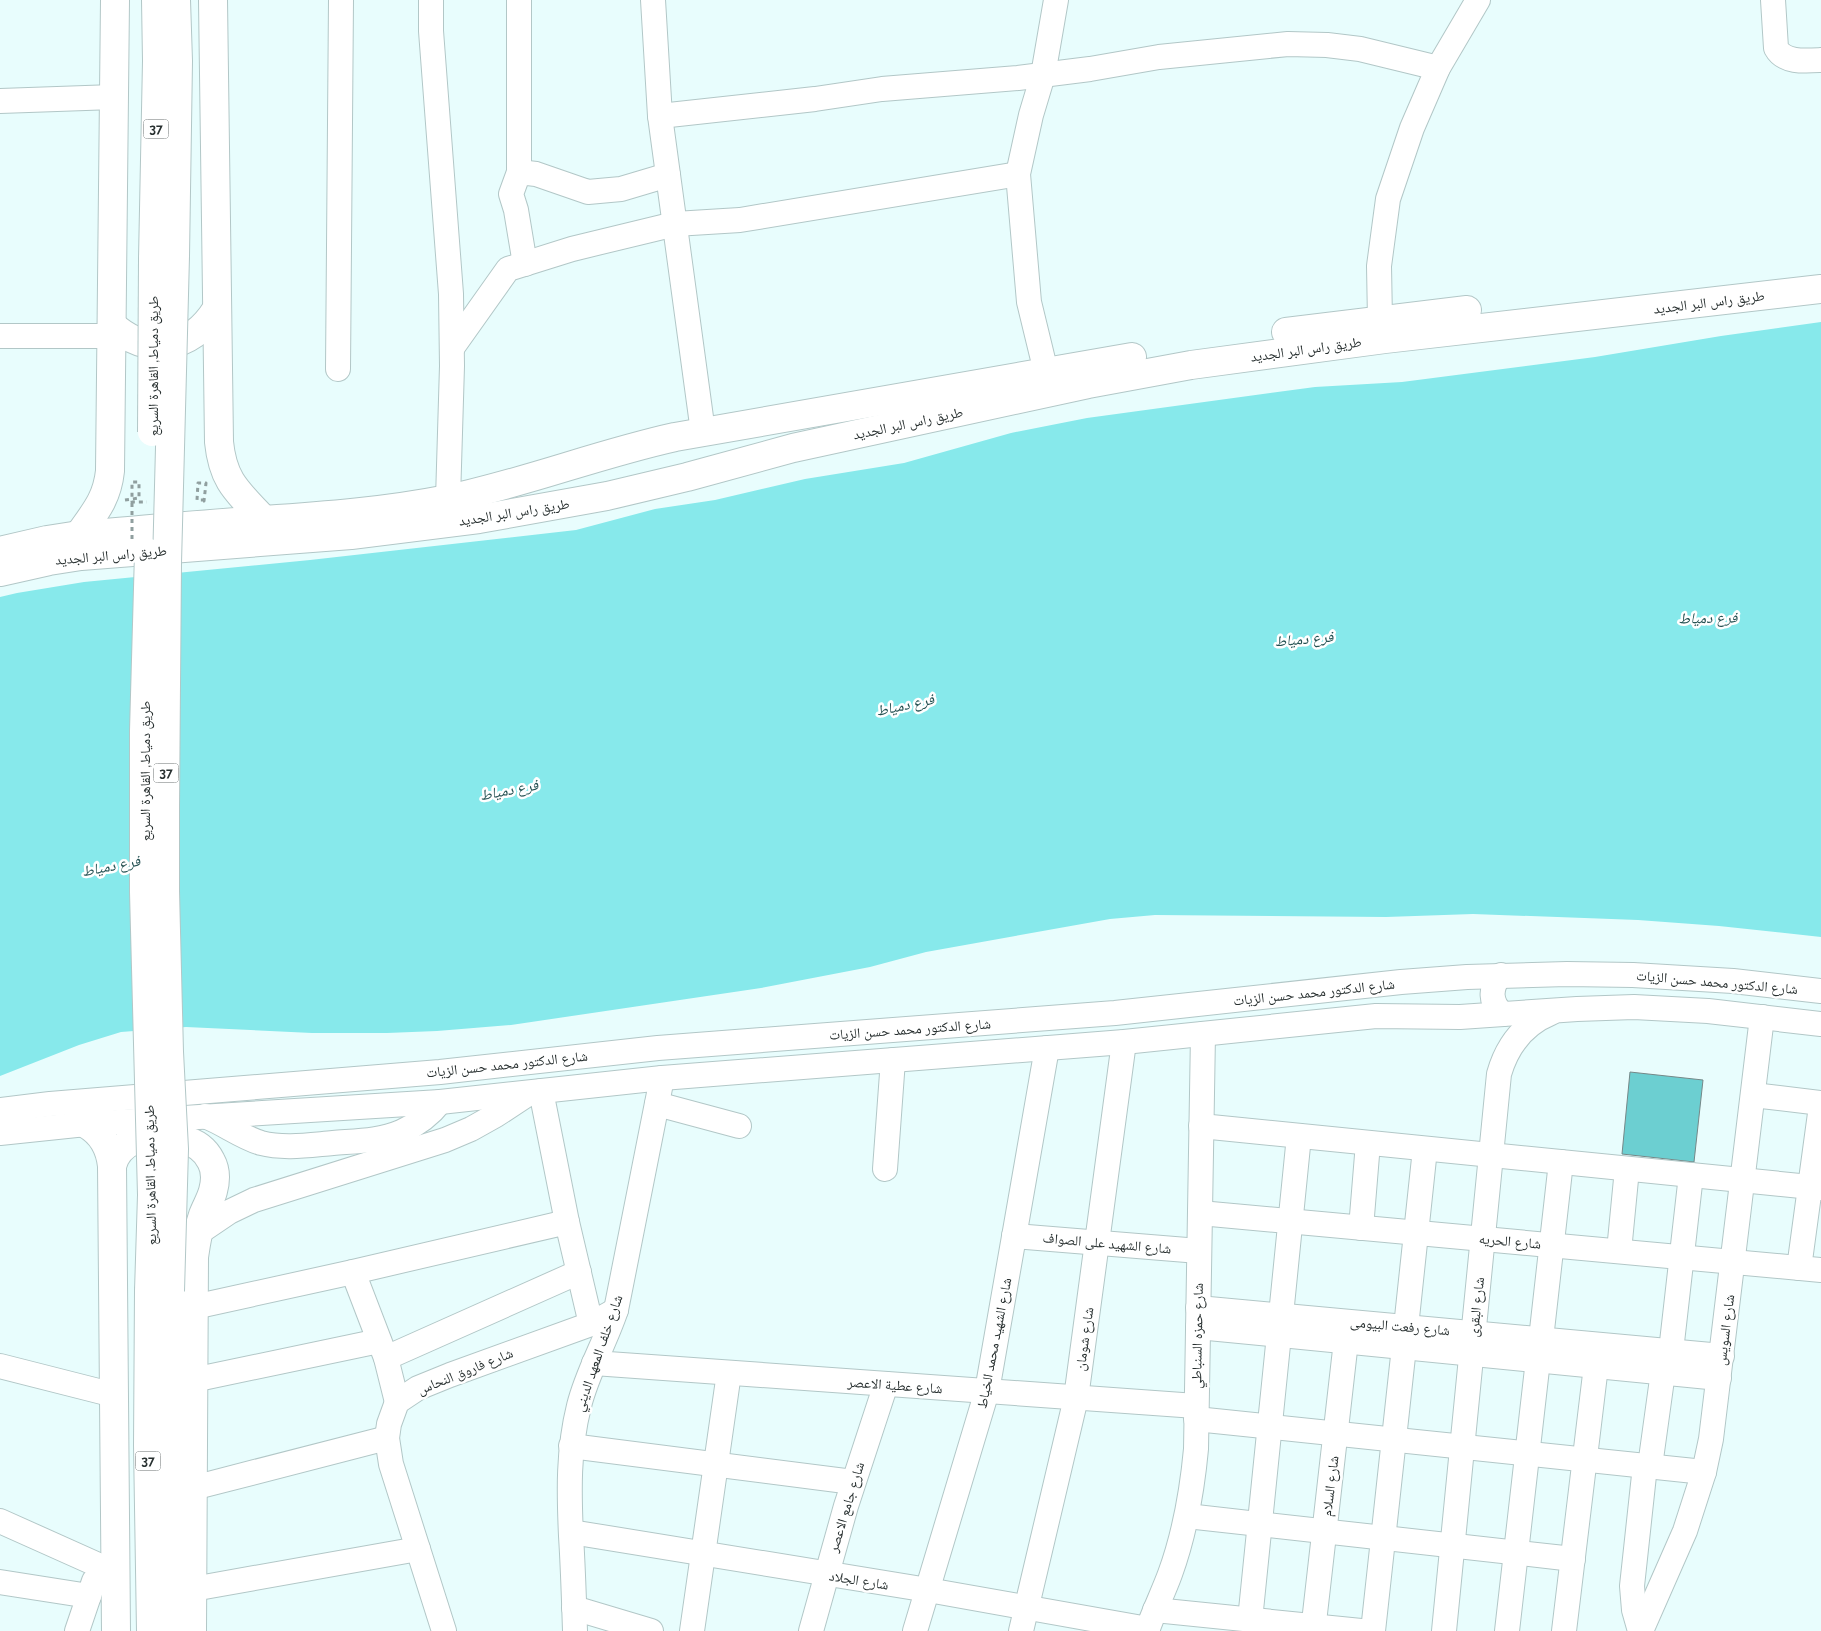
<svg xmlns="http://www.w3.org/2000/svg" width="1821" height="1631" font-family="Raleway,'Noto Naskh Arabic',sans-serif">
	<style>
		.water { fill: #87e9eb }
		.building { fill: #6ccfd1; stroke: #758888 }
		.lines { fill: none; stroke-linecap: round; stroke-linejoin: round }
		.minor-casing { stroke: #b2c7c7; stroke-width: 26 }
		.major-casing { stroke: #b2c7c7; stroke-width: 30 }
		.highway-casing { stroke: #b2c7c7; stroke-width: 30 }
		.path { stroke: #909f9f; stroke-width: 3; stroke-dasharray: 4 4; stroke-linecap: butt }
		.minor { stroke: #fff; stroke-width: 24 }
		.major { stroke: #fff; stroke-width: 28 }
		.highway { stroke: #fff; stroke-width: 28 }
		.highway-bridge-casing { stroke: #b2c7c7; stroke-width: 30; stroke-linecap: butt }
		.path-bridge { stroke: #909f9f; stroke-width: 3; stroke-dasharray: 4 4; stroke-linecap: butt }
		.highway-bridge { stroke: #fff; stroke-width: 28 }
		.labels { text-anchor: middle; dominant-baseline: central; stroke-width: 5; stroke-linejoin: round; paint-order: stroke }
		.shield { fill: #fff; stroke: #686e6e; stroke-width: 1 }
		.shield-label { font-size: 12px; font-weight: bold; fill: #283030 }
		.street-label { font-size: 14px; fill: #283030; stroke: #fff }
		.water-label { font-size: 15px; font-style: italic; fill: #245152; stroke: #fff }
	</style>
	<rect width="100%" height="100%" fill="#e8fdfd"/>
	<path class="water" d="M1821,322V937L1719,926L1638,920L1473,914L1386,917L1155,915L1110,919L926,952L870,967L761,988L511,1025L437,1031L387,1033H312L186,1027L121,1032L79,1045L0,1076V597L17,593L84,582L310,560L576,530L655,509L715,500L805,479L904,463L1011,433L1087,418L1315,387L1402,382L1595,357L1721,336Z"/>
	<path class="building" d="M1630,1072L1703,1080L1694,1162L1622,1154Z"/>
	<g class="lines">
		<defs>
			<g id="minor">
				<path d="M431,0V31L451,294L452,366L448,499"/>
				<path d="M653,0L660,116L703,432"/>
				<path d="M1773,0L1776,48C1784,63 1805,61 1821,60"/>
				<path d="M0,101L114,97"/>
				<path d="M660,116L815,99L882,89L1018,78L1090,69L1159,57L1288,44L1327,45L1360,49L1438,68"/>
				<path d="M519,172V0"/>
				<path d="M525,264L516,210L511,194L519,172L536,174L588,192L621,189L668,175"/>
				<path d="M1380,320L1379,266L1388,199L1412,128L1438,68L1478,0"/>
				<path d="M0,336H111"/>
				<path d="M452,348L508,269L572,249L675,224L740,220L1018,174"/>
				<path d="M338,369L341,0"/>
				<path d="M1046,372L1029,302L1018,174L1031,115L1043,75L1056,0"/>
				<path d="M1501,975C1489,987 1490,1004 1503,1014"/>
				<path d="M541,1091L567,1222L591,1324"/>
				<path d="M1753,1095L1821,1103"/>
				<path d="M657,1104L739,1126"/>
				<path d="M0,1110L50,1104L440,1072L658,1048L1115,1013L1401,982L1467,977L1567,974L1633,975L1733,981L1821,991"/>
				<path d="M205,1116C225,1124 241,1137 261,1143C284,1149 309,1145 333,1143C356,1141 380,1141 401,1132C416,1125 430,1115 440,1102"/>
				<path d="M1201,1126L1821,1188"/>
				<path d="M0,1133L86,1124L440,1102L662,1078L1124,1042L1376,1016L1460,1017L1577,1009L1634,1007L1708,1011L1821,1024"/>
				<path d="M885,1169L893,1060"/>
				<path d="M1200,1213L1821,1270"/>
				<path d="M1361,1228L1368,1143"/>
				<path d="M198,1233L229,1212L254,1200L445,1140L471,1129L496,1115L528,1094"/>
				<path d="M1014,1236L1199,1251"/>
				<path d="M1619,1251L1627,1169"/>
				<path d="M1799,1268L1821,1106"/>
				<path d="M353,1272L386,1358L397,1402"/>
				<path d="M194,1307L353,1272L567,1222"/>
				<path d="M1198,1308L1722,1356"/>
				<path d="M1281,1315L1299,1136"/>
				<path d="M1198,1327L1719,1378"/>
				<path d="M1406,1327L1425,1149"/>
				<path d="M1541,1339L1561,1162"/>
				<path d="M1671,1351L1691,1175"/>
				<path d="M386,1358L579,1272"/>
				<path d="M594,1363L1196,1406"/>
				<path d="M0,1366L114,1395"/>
				<path d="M193,1380L379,1341"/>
				<path d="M1196,1419L1704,1472"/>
				<path d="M571,1446L853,1482"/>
				<path d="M1650,1466L1663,1372"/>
				<path d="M193,1488L387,1438"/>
				<path d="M1187,1516L1573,1559"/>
				<path d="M0,1521L116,1573"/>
				<path d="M571,1532L928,1590L1148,1629"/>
				<path d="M0,1582L89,1596"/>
				<path d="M193,1589L418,1549"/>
				<path d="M574,1608L651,1631"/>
				<path d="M1155,1610L1361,1631"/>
				<path d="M1250,1620L1279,1335"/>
				<path d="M77,1631L94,1581"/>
				<path d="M444,1631L391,1464L387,1438L389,1424L397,1402L418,1388L450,1375L591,1324L616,1310"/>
				<path d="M575,1631C574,1599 573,1567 571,1536C569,1492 568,1450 579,1406C587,1373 605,1343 616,1310L662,1078"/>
				<path d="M692,1631L729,1373"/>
				<path d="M811,1631L846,1506L886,1384"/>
				<path d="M915,1631L987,1391L1047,1048"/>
				<path d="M1021,1631L1076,1398L1124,1042"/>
				<path d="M1147,1631C1154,1611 1163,1593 1170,1574C1185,1533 1192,1492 1196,1449L1203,1034"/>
				<path d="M1313,1631L1346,1341"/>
				<path d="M1373,1631L1404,1347"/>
				<path d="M1444,1631L1499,1074C1507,1046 1524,1024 1551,1013"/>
				<path d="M1507,1631L1538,1360"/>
				<path d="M1564,1631L1596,1366"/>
				<path d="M1640,1631L1634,1610L1632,1586L1645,1466"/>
				<path d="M1641,1631L1685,1531L1704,1472L1711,1439L1762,1017"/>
			</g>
			<g id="major">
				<path d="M1286,332L1467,310"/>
				<path d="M0,551L47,540L79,535C141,530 202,524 264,520C326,516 387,511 448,499C525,483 598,454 675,437L1132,357"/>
				<path d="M0,572L49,561L81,556L351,535L479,519L607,496L687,477L793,448L1088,384L1191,365L1385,339L1821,289"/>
			</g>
			<g id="highway">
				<path d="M213,0L219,442C223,482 238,492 264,520"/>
				<path d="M175,256L178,61L176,0"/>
				<path d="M153,259L157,61L156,0"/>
				<path d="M112,325C147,357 191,350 216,310"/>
				<path d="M79,535C95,512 107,499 110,471L115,0"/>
				<path d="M86,1124C102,1133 110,1147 112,1166L116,1631"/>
				<path d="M112,1166C115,1153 123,1145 135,1140C162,1139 196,1131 211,1161C216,1170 216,1180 213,1191C211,1199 206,1207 203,1215C198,1229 196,1243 194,1257L192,1631"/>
				<path d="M149,1291L148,1445L151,1631"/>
				<path d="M170,1291L171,1631"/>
			</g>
		</defs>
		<use href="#minor" class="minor-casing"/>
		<use href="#major" class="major-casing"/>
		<use href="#highway" class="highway-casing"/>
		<g class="path">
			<path d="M125,500L139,498V482H132V502H147"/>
			<path d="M203,501H204L206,483H198L197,500H207"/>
		</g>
		<use href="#minor" class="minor"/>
		<use href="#major" class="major"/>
		<use href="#highway" class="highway"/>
		<defs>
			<g id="highway-bridge">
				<path d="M152,432L153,259"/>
				<path d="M149,553L144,731V892L152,1195L149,1291"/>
				<path d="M170,1291L174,1149L169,1052L165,891V807L167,563L175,256"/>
			</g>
		</defs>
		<use href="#highway-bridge" class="highway-bridge-casing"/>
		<path class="path-bridge" d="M132,539V502"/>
		<use href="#highway-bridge" class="highway-bridge"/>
	</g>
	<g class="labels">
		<g class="shield">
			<rect x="143.5" y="119.5" width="25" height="19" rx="4"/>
			<rect x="153.5" y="763.5" width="25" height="19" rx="4"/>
			<rect x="135.5" y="1451.5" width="25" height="19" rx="4"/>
		</g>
		<g class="shield-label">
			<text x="156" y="129">37</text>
			<text x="166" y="773">37</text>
			<text x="148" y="1461">37</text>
		</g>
		<g class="street-label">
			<text transform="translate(1709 302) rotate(-7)">طريق راس البر الجديد</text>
			<text transform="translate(1306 349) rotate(-8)">طريق راس البر الجديد</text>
			<text transform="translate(153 366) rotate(-90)">طريق دمياط, القاهرة السريع</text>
			<text transform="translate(908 423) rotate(-12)">طريق راس البر الجديد</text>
			<text transform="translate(514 512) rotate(-9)">طريق راس البر الجديد</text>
			<text transform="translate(111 555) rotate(-5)">طريق راس البر الجديد</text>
			<text transform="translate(145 771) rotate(-90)">طريق دمياط, القاهرة السريع</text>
			<text transform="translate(1717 982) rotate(5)">شارع الدكتور محمد حسن الزيات</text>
			<text transform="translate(1314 992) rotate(-6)">شارع الدكتور محمد حسن الزيات</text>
			<text transform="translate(910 1029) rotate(-4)">شارع الدكتور محمد حسن الزيات</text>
			<text transform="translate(507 1064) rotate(-6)">شارع الدكتور محمد حسن الزيات</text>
			<text transform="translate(150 1175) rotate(-91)">طريق دمياط, القاهرة السريع</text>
			<text transform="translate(1510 1241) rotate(5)">شارع الحريه</text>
			<text transform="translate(1107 1243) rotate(5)">شارع الشهيد على الصواف</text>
			<text transform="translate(1476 1307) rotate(-84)">شارع البقرى</text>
			<text transform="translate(1400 1326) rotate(5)">شارع رفعت البيومى</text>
			<text transform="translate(1725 1330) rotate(-83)">شارع السويس</text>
			<text transform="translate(1197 1336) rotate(-89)">شارع حمزه السنباطي</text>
			<text transform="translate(1084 1339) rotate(-82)">شارع شومان</text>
			<text transform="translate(994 1343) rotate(-79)">شارع الشهيد محمد الخياط</text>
			<text transform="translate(598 1353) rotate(-71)">شارع خلف المعهد الديني</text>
			<text transform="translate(465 1371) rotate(-22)">شارع فاروق النحاس</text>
			<text transform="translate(895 1385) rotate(4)">شارع عطية الاعصر</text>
			<text transform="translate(1330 1486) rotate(-83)">شارع السلام</text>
			<text transform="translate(846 1507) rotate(-73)">شارع جامع الاعصر</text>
			<text transform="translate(859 1580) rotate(9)">شارع الجلاد</text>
		</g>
		<g class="water-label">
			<text transform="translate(1708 618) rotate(-1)">فرع دمياط</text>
			<text transform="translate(1304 639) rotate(-5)">فرع دمياط</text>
			<text transform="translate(905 705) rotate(-12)">فرع دمياط</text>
			<text transform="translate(509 790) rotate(-11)">فرع دمياط</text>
			<text transform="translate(111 866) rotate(-11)">فرع دمياط</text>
		</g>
	</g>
</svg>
